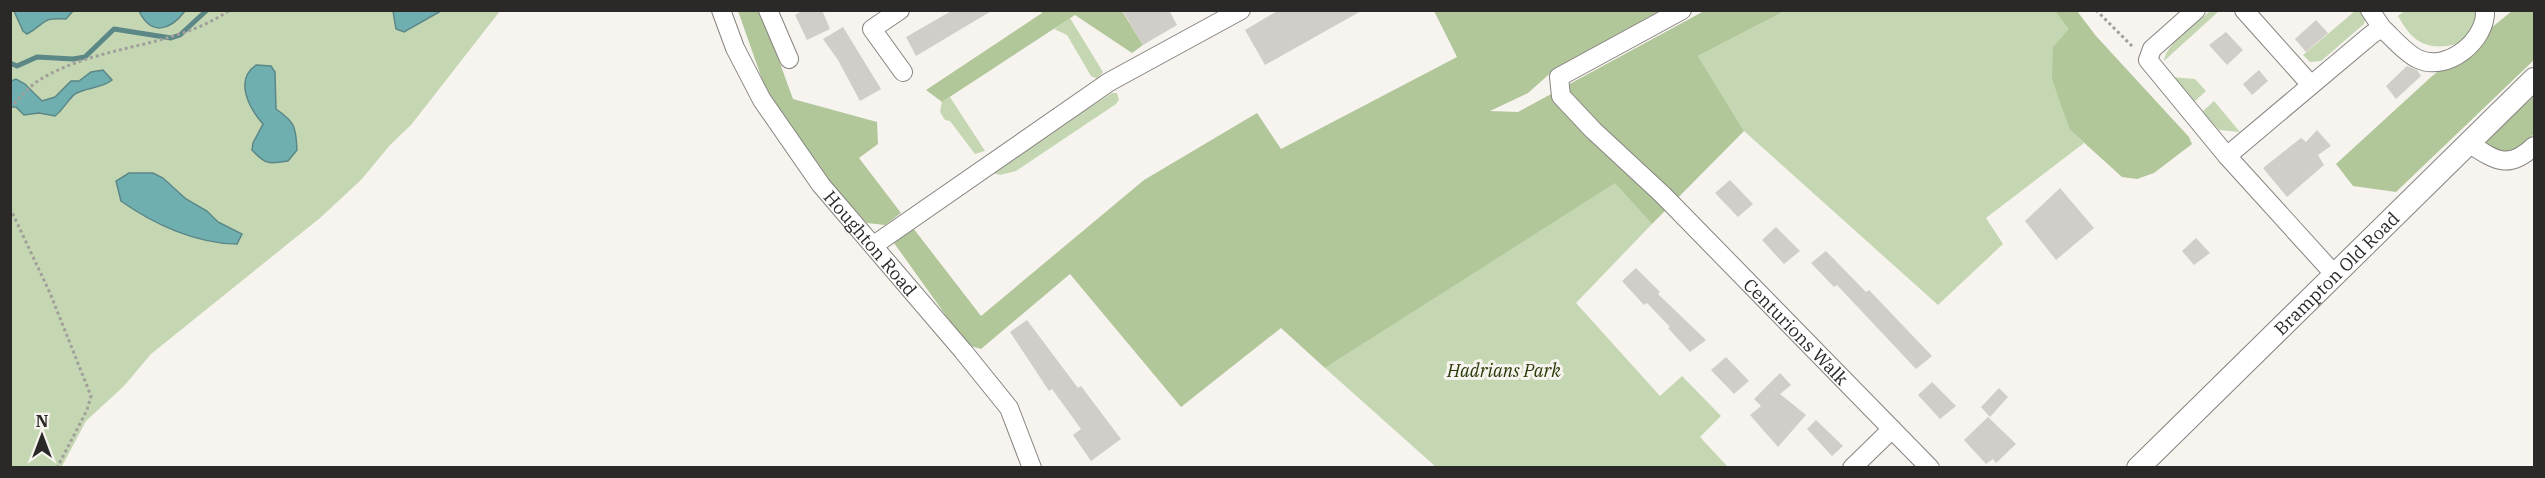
<svg xmlns="http://www.w3.org/2000/svg" width="2545" height="478" font-family="'IBM Plex Serif',serif">
	<style>
		.green { fill: #c5d7b2 }
		.forest { fill: #b1c699 }
		.water { fill: #70afb0; stroke: #5b8787; stroke-width: 1.5 }
		.lines { fill: none; stroke-linecap: round; stroke-linejoin: round }
		.stream { stroke: #5b8787; stroke-width: 5 }
		.building { fill: #d1cdc9 }
		.minor-casing { stroke: #878480; stroke-width: 20 }
		.major-casing { stroke: #878480; stroke-width: 24 }
		.path { stroke: #a19f9c; stroke-width: 3; stroke-dasharray: 3 3; stroke-linecap: butt }
		.minor { stroke: #fff; stroke-width: 18 }
		.major { stroke: #fff; stroke-width: 22 }
		.labels { text-anchor: middle; dominant-baseline: central; stroke-width: 6; stroke-linejoin: round; paint-order: stroke }
		.street-label { font-size: 18px; fill: #2a2928; stroke: #f7f4ef }
		.park-label { font-size: 18px; font-style: italic; fill: #273a08; stroke: #f7f4ef }
	</style>
	<rect width="100%" height="100%" fill="#f7f4ef"/>
	<g class="green">
		<path d="M2211,10L2219,11L2164,61C2166,43 2197,23 2211,10Z"/>
		<path d="M10,11H500L411,125L390,145L361,180L320,218L151,354L124,386L86,421L61,468L11,467Z"/>
		<path d="M1785,11H2055L2070,29V130L2084,143L1986,218L2003,244L1938,305L1744,131L1698,56Z"/>
		<path d="M2355,11H2367L2364,24L2321,61L2310,62L2303,55Z"/>
		<path d="M2404,11H2476L2483,17C2479,23 2475,34 2470,38C2464,42 2454,45 2447,46C2421,49 2410,37 2398,16Z"/>
		<path d="M1070,18L1103,72L1097,79L1091,76L1067,35L1054,29Z"/>
		<path d="M2172,77L2195,79L2206,91L2194,102Z"/>
		<path d="M1112,93H1117L1119,100L1116,104L1016,171L1000,175L989,172Z"/>
		<path d="M950,97L985,151L975,154L950,121L945,120L940,112L942,102Z"/>
		<path d="M2214,101L2240,132L2219,130L2202,112Z"/>
		<path d="M1615,182L1652,224L1576,303L1660,396L1682,376L1721,416L1700,437L1728,467H1436L1325,368Z"/>
	</g>
	<g class="forest">
		<path d="M738,11H761L793,99L877,122L878,144L859,158L901,213L885,225L867,223L801,152L763,82Z"/>
		<path d="M1041,11H1122L1143,45L1132,53L1075,15L942,102L926,90L1042,13Z"/>
		<path d="M1434,11H1660L1554,70L1528,93L1490,111L1518,112L1704,11H1785L1698,56L1744,131L1652,224L1615,183L1325,368L1281,328L1181,407L1070,274L981,349L967,345L894,243L910,224L981,316L1144,180L1257,113L1281,149L1457,57Z"/>
		<path d="M2055,11H2077L2096,36L2189,137L2192,144L2154,173L2137,179L2122,177L2070,130L2052,79L2053,47L2069,29Z"/>
		<path d="M2512,11H2534V60L2396,192L2353,186L2336,164L2431,77Z"/>
		<path d="M2534,96V134L2523,144L2505,154L2490,149L2486,141Z"/>
	</g>
	<g class="water">
		<path d="M14,11H73L66,19C41,17 47,23 27,34L23,31Z"/>
		<path d="M139,11H185C170,31 151,36 139,11Z"/>
		<path d="M393,11H441L404,32L396,29Z"/>
		<path d="M256,65L271,66L275,72L276,109C295,122 296,127 297,150L288,161C269,164 266,165 252,150L253,143L263,124C249,108 234,80 256,65Z"/>
		<path d="M103,70L112,80C101,89 86,87 75,94C70,97 63,110 55,116L39,113L24,115L16,107H11V81L16,79L25,84L42,101L55,97L71,81H79L91,72Z"/>
		<path d="M129,173H153L163,178L186,199L207,211L218,222L242,234L237,244C197,244 153,224 121,201L116,181Z"/>
	</g>
	<g class="lines">
		<path class="stream" d="M10,63L17,66L37,57L73,59L85,57L114,29L171,38L180,35L207,10"/>
	</g>
	<g class="building">
		<path d="M804,10H822L830,29L807,40L795,15Z"/>
		<path d="M953,10H993L916,56L906,37Z"/>
		<path d="M1122,10H1169L1177,25L1143,45Z"/>
		<path d="M1279,10H1363L1265,65L1245,30Z"/>
		<path d="M2316,20L2328,33L2306,52L2295,39Z"/>
		<path d="M843,27L881,89L860,101L838,60L823,39Z"/>
		<path d="M2226,32L2243,50L2227,65L2209,45Z"/>
		<path d="M2407,66L2417,70L2421,76L2396,99L2386,86Z"/>
		<path d="M2259,70L2268,81L2252,95L2243,84Z"/>
		<path d="M2317,130L2331,146L2318,155L2324,165L2287,197L2263,168L2301,138L2306,142Z"/>
		<path d="M1730,180L1753,204L1738,217L1715,193Z"/>
		<path d="M2060,188L2094,228L2056,260L2025,221Z"/>
		<path d="M1776,227L1800,251L1784,264L1762,240Z"/>
		<path d="M2196,238L2210,253L2194,265L2182,251Z"/>
		<path d="M1826,251L1866,292L1869,290L1932,356L1916,369L1837,285L1834,287L1811,263Z"/>
		<path d="M1636,268L1660,292L1658,294L1706,340L1690,352L1668,328L1670,327L1647,303L1644,305L1622,281Z"/>
		<path d="M1027,320L1078,388L1081,386L1121,439L1091,461L1073,435L1081,429L1052,389L1049,391L1010,332Z"/>
		<path d="M1726,357L1749,381L1734,394L1711,370Z"/>
		<path d="M1780,373L1791,385L1780,394L1806,415L1778,447L1750,415L1761,406L1754,399Z"/>
		<path d="M1932,382L1956,406L1940,419L1918,395Z"/>
		<path d="M1999,388L2008,397L1990,417L1981,407Z"/>
		<path d="M1988,417L2016,444L1996,463L1993,459L1986,464L1964,440Z"/>
		<path d="M1816,420L1843,446L1832,456L1807,429Z"/>
	</g>
	<g class="lines">
		<defs>
			<g id="minor">
				<path id="s1" d="M721,10L735,48L762,100L821,185L963,351L1009,408L1032,468"/>
				<path d="M768,10L789,59"/>
				<path d="M900,10L872,29L903,72"/>
				<path id="s2" d="M1682,10L1559,77L1561,96L1593,130L1663,195L1930,468"/>
				<path d="M2196,10L2152,49L2148,60L2227,156L2335,275"/>
				<path d="M2244,10L2311,85"/>
				<path d="M2370,10L2382,28"/>
				<path d="M2470,144C2496,161 2509,170 2534,146"/>
				<path d="M2227,156L2372,34L2382,28C2393,38 2405,53 2418,59C2447,73 2487,40 2485,10"/>
				<path d="M874,245L1109,82L1241,10"/>
				<path d="M1852,468L1892,429"/>
			</g>
			<g id="major">
				<path id="s3" d="M2138,468L2534,79"/>
			</g>
		</defs>
		<use href="#minor" class="minor-casing"/>
		<use href="#major" class="major-casing"/>
		<g class="path">
			<path d="M2096,10L2133,47"/>
			<path d="M10,108C20,98 29,86 41,79C99,44 173,49 230,10"/>
			<path d="M10,208L50,293L91,396L87,410L57,468"/>
		</g>
		<use href="#minor" class="minor"/>
		<use href="#major" class="major"/>
	</g>
	<g class="labels">
		<g class="street-label">
			<text stroke="none"><textPath href="#s1" startOffset="279">Houghton Road</textPath></text>
			<text stroke="none"><textPath href="#s3" startOffset="278">Brampton Old Road</textPath></text>
			<text stroke="none"><textPath href="#s2" startOffset="492">Centurions Walk</textPath></text>
		</g>
		<g class="park-label">
			<text x="1504" y="370">Hadrians Park</text>
		</g>
	</g>
	<rect width="2545" height="478" fill="none" stroke="#2a2928" stroke-width="24"/>
	<g transform="translate(42 436)" stroke="#f7f4ef" stroke-width="4.5" paint-order="stroke">
	<path d="M0-4.5L10 22L0 15L-10 22Z" fill="#2a2928"/>
	<text y="-9" font-size="16" font-weight="bold" text-anchor="middle" fill="#2a2928">N</text>
	</g>
</svg>
